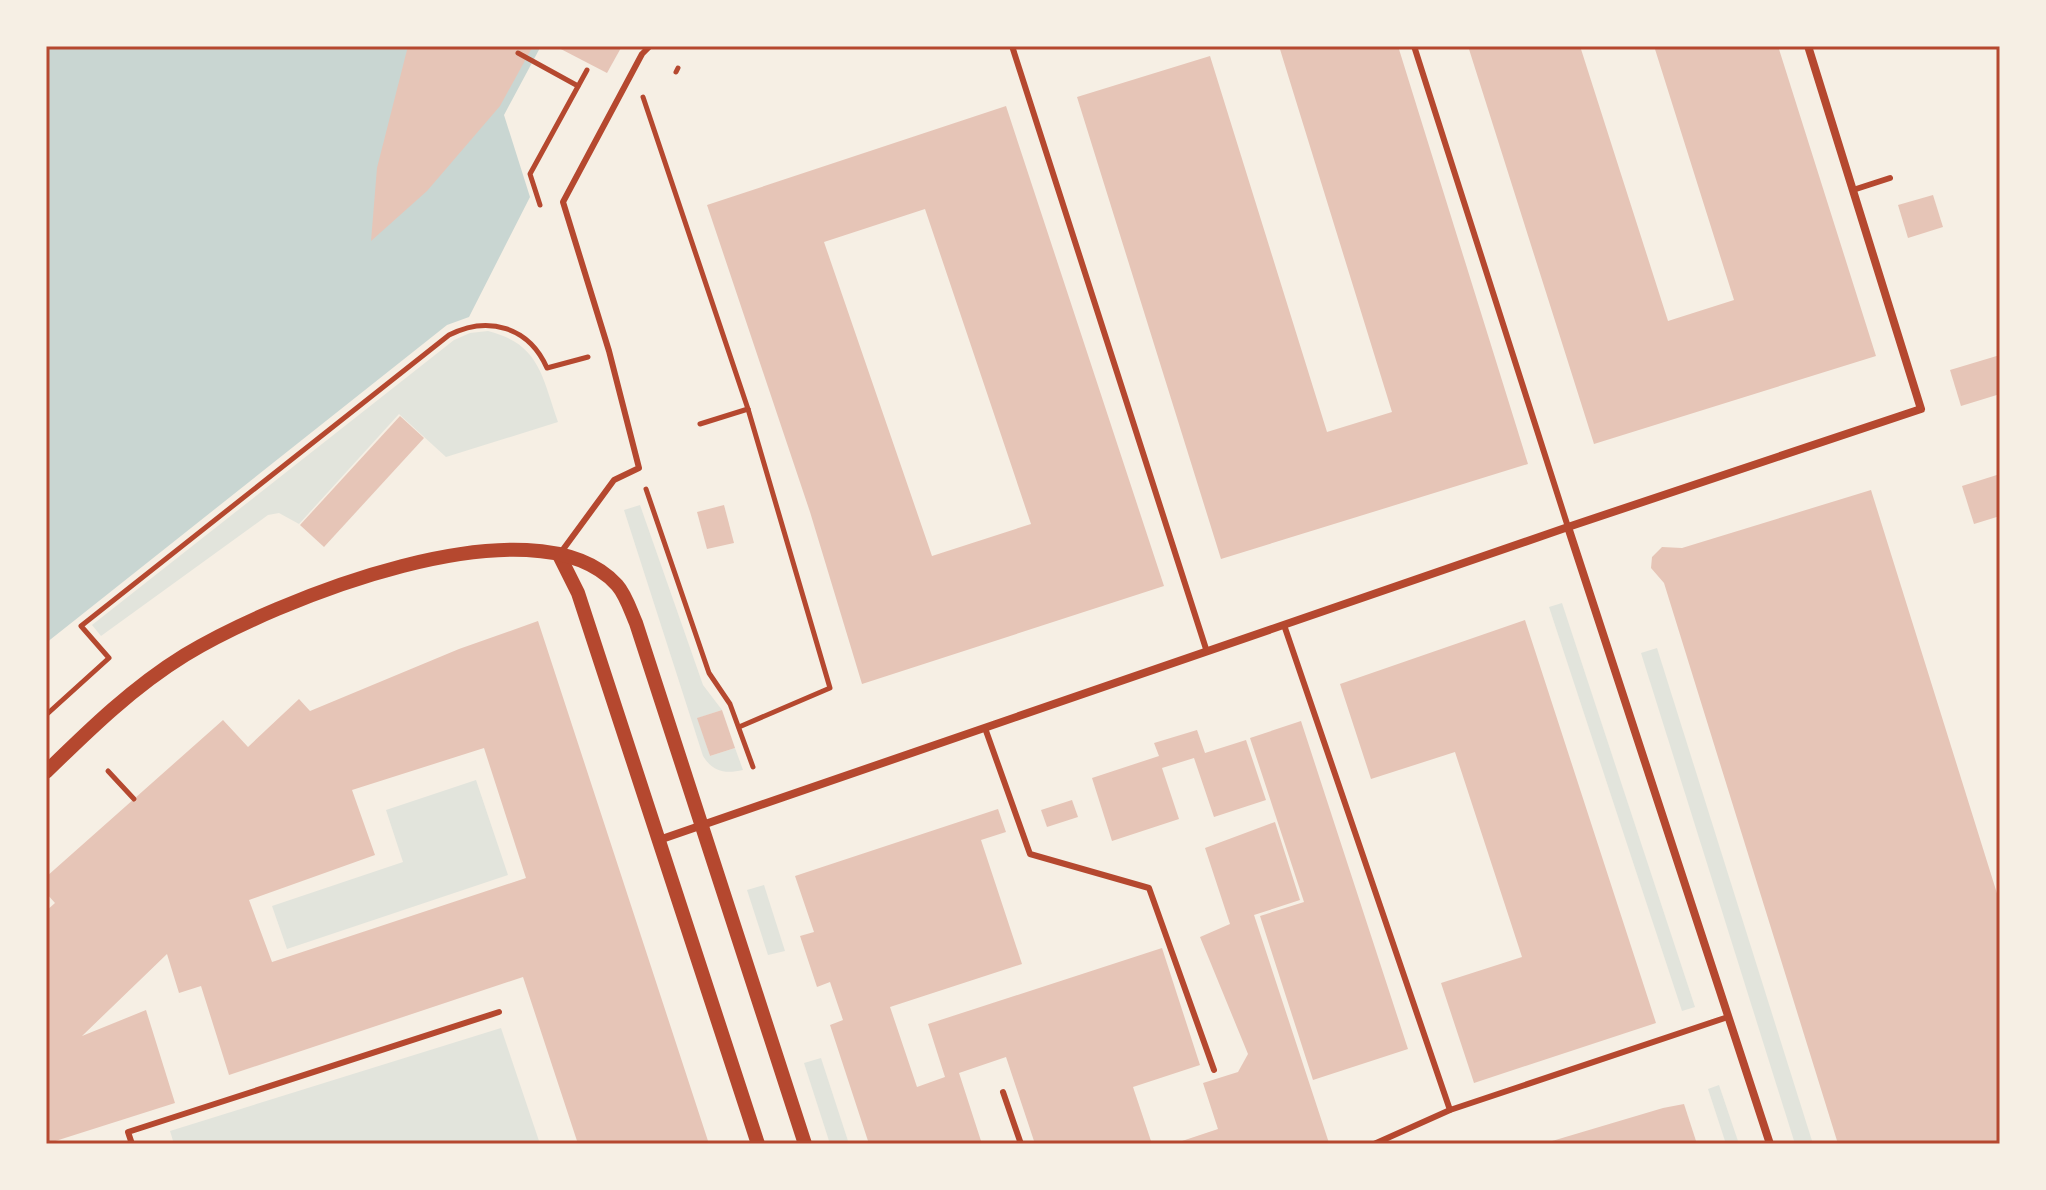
<svg xmlns="http://www.w3.org/2000/svg" width="2046" height="1190" font-family="'Source Serif 4',serif">
	<style>
		.green { fill: #e2e4dc }
		.water { fill: #c9d6d2 }
		.building { fill: #e6c5b7; fill-rule: evenodd }
		.lines { fill: none; stroke-linecap: round; stroke-linejoin: round }
		.path { stroke: #b5482f; stroke-width: 5 }
		.service { stroke: #b5482f; stroke-width: 6 }
		.minor { stroke: #b5482f; stroke-width: 8 }
		.tertiary { stroke: #b5482f; stroke-width: 14 }
		.neatline { fill: none; stroke: #b5482f; stroke-width: 3 }
	</style>
	<rect width="100%" height="100%" fill="#f6efe4"/>
	<g class="green">
		<path d="M488,331C540,344 542,377 558,422L446,457L399,414L299,524L279,513L268,515L101,636L92,625L454,340L470,333Z"/>
		<path d="M640,505L703,685L722,710L698,718L710,756L735,748L743,770C725,774 713,772 703,756L624,510Z"/>
		<path d="M1562,603L1695,1007L1682,1011L1549,607Z"/>
		<path d="M1657,648L1813,1144H1795L1641,653Z"/>
		<path d="M476,780L508,875L287,949L272,906L403,862L386,810Z"/>
		<path d="M764,885L785,951L768,955L747,890Z"/>
		<path d="M501,1028L540,1144H174L170,1131Z"/>
		<path d="M821,1058L849,1144H830L804,1063Z"/>
		<path d="M1719,1085L1739,1144H1726L1708,1089Z"/>
	</g>
	<path class="water" d="M46,46H541L504,115L530,197L469,317L447,325L46,643Z"/>
	<g class="building">
		<path d="M408,46H533L500,106L427,191L371,241L377,168Z"/>
		<path d="M555,46H622L607,73Z"/>
		<path d="M1279,46H1398L1528,464L1221,559L1077,97L1210,56L1327,432L1392,412Z"/>
		<path d="M1468,46H1580L1668,321L1734,300L1654,46H1778L1876,356L1594,444Z"/>
		<path d="M1006,106L1164,586L862,684L810,512L707,205ZM925,209L1031,524L932,556L824,242Z"/>
		<path d="M1933,195L1943,227L1908,238L1898,205Z"/>
		<path d="M2000,355V394L1961,406L1950,370Z"/>
		<path d="M400,416L424,438L324,547L300,525Z"/>
		<path d="M2000,474V516L1974,524L1962,486Z"/>
		<path d="M1871,490L2000,903V1144H1838L1664,583L1651,568L1652,557L1662,547L1682,548Z"/>
		<path d="M724,505L734,543L707,549L697,512Z"/>
		<path d="M1525,620L1656,1023L1474,1083L1441,983L1522,957L1455,752L1371,779L1340,684Z"/>
		<path d="M538,621L709,1144H578L523,977L229,1075L201,986L179,993L167,954L82,1036L146,1010L175,1103L46,1144V911L55,903L46,893V877L223,720L248,747L299,699L310,711L459,649ZM484,748L526,878L272,962L249,900L375,855L352,790Z"/>
		<path d="M722,710L735,748L710,756L697,718Z"/>
		<path d="M1301,721L1408,1049L1313,1080L1260,916L1304,902L1250,738Z"/>
		<path d="M1197,730L1205,753L1246,740L1266,800L1214,817L1194,758L1162,768L1179,819L1112,841L1092,778L1159,756L1154,743Z"/>
		<path d="M1072,800L1078,817L1047,827L1041,810Z"/>
		<path d="M998,809L1006,832L981,840L1022,964L890,1007L917,1087L945,1077L928,1024L1162,948L1200,1065L1133,1087L1152,1144H1035L1006,1057L959,1073L982,1144H869L830,1025L843,1020L830,982L817,987L800,936L814,932L795,876Z"/>
		<path d="M1275,822L1300,900L1254,915L1329,1143L1173,1144L1218,1129L1203,1083L1238,1072L1248,1054L1200,937L1230,924L1205,848Z"/>
		<path d="M1684,1104L1697,1144H1542L1663,1108Z"/>
	</g>
	<g class="lines">
		<g class="path">
			<path d="M518,53L578,86"/>
			<path d="M676,72L678,68"/>
			<path d="M643,97L748,409L830,688L739,727"/>
			<path d="M540,205L530,174L587,70"/>
			<path d="M700,424L748,409"/>
			<path d="M646,489L709,673L730,704L753,767"/>
			<path d="M46,715L109,658L81,626L449,335C488,315 529,327 547,368L588,357"/>
			<path d="M108,771L134,799"/>
		</g>
		<g class="service">
			<path d="M1012,46L1207,652"/>
			<path d="M1414,46L1568,527"/>
			<path d="M1853,190L1890,178"/>
			<path d="M559,555L614,480L639,468L609,351L563,202L642,54L650,46"/>
			<path d="M1284,625L1450,1110"/>
			<path d="M985,728L1030,854L1149,888L1214,1070"/>
			<path d="M1003,1092L1021,1144"/>
			<path d="M132,1144L128,1132L499,1012"/>
			<path d="M1374,1144L1450,1110L1728,1017"/>
		</g>
		<g class="minor">
			<path d="M1568,527L1770,1144"/>
			<path d="M659,840L1568,527L1921,409L1808,46"/>
		</g>
		<g class="tertiary">
			<path d="M559,555L578,593L758,1144"/>
			<path d="M46,772C90,729 133,687 185,655C272,602 534,494 617,585C626,595 631,612 636,623L805,1144"/>
		</g>
	</g>
	<rect width="2046" height="1190" fill="none" stroke="#f6efe4" stroke-width="96"/>
	<rect x="48" y="48" width="1950" height="1094" class="neatline"/>
</svg>
